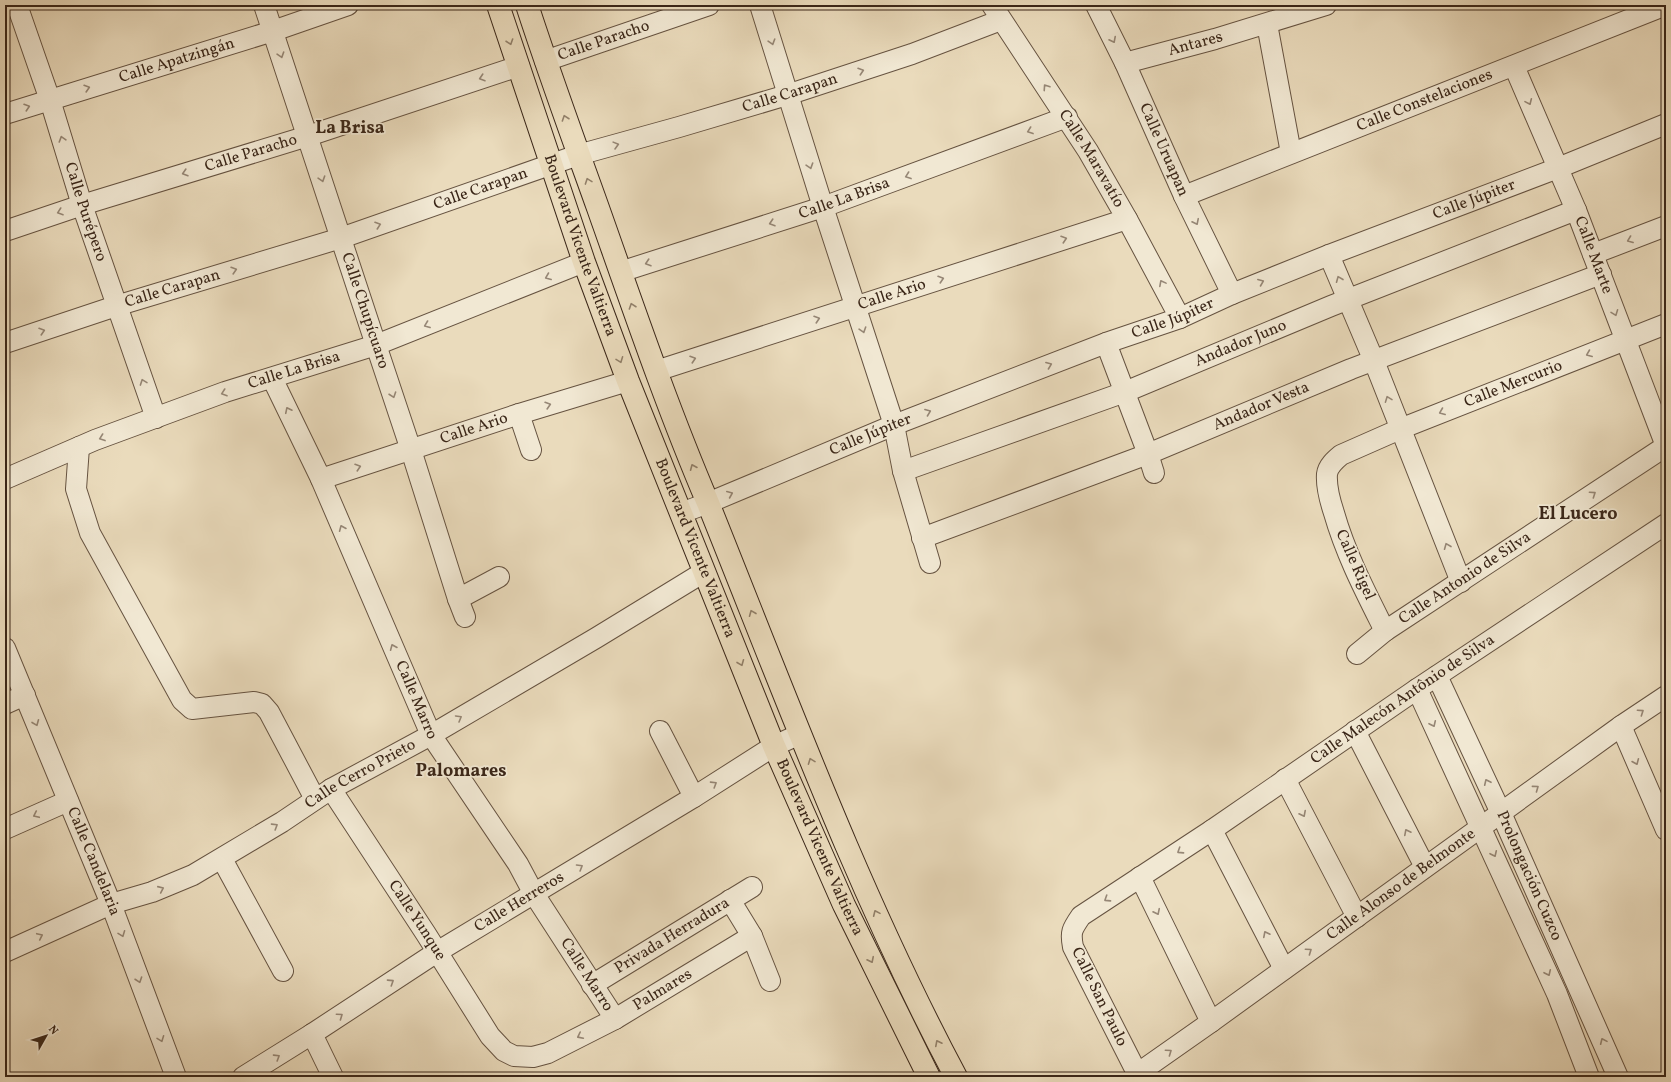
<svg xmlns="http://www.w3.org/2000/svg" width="1671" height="1082" font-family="Vollkorn,serif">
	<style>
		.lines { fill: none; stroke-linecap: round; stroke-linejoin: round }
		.minor-casing { stroke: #665341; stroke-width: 22 }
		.major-casing { stroke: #3a2618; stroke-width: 24 }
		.minor { stroke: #f1e8d3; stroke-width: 20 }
		.major { stroke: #eadbbc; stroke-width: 22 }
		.oneway { stroke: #968776 }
		.oneway2 { stroke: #92806a }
		.labels { text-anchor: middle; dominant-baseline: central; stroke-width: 3.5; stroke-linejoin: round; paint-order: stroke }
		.street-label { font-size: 16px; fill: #3a2618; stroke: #f1e8d3 }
		.quarter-label { font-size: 18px; font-weight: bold; fill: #3a2618; stroke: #f1e8d3 }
	</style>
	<rect width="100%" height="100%" fill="#eadbbc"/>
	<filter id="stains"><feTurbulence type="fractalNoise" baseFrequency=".005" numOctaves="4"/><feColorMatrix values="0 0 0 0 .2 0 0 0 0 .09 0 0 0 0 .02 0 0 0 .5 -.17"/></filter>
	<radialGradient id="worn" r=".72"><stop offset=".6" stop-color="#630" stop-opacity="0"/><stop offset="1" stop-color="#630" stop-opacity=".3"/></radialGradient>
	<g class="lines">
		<defs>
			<g id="minor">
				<path id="s1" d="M17,5L50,100L82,205L156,418"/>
				<path id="s2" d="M264,5L376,345L411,450L458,599L465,617"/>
				<path d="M760,5L823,207L894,425L903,471L930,563"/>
				<path id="s3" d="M992,5L1088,151L1127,219L1180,318"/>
				<path id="s4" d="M1096,5L1125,63L1184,196L1232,294"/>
				<path d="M1267,24L1291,153"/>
				<path id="s5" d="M545,61L709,5"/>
				<path id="s6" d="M1125,63L1215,39L1326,5"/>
				<path id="s7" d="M1514,66L1576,210L1666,446"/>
				<path id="s8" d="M5,114L273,31L348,5"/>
				<path id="s9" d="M1184,196L1666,5"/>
				<path id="s10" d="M5,231L82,205L308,136L519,66"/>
				<path d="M1593,254L1666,226"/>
				<path d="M1329,255L1374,361L1461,582"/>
				<path id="s11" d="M620,272L823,207L1067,117"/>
				<path id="s12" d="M5,343L116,306L341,238L578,155L679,127L787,95L912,54L1001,20"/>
				<path d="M1106,343L1148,454L1154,473"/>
				<path id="s13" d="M656,371L1127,219"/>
				<path id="s14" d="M272,378L321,479L431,735L518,864L534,894L615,1019"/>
				<path d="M519,414L531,450"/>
				<path d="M79,447L76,489L90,533L182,700L192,709L254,702L262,704L269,712L315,799"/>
				<path id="s15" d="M903,471L1125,392L1331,306L1576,210"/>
				<path id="s16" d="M5,479L95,440L225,392L376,345L584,262"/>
				<path id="s17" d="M321,479L519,414L628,381"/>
				<path id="s18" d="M681,513L708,503L894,425L1106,343L1180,318L1232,294L1329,255L1558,168L1666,124"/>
				<path id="s19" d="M922,538L1148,454L1351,369L1601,274"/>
				<path d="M458,599L499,577"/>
				<path id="s20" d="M1385,631C1366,593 1346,555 1334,513C1330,501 1326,487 1327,474C1328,466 1335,460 1341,455L1400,429L1666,324"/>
				<path id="s21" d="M5,648L111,904L176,1077"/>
				<path id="s22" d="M1357,654L1385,631L1666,446"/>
				<path id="s23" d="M1437,676L1501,813L1618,1077"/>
				<path d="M1417,689L1557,994L1589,1077"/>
				<path d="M5,704L25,695"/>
				<path d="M1621,726L1666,830"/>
				<path d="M660,731L694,797"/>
				<path d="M1355,731L1425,867"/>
				<path d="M1285,779L1357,917"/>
				<path id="s24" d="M331,789L426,934L490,1036L504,1051L514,1056L533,1057L548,1053L615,1019L752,936"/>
				<path d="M5,829L68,801"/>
				<path d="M1212,830L1284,969"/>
				<path d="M222,859L283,971"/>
				<path d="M1140,877L1211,1022"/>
				<path d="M730,900L752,936L770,981"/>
				<path id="s25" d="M5,952L111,904L152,892L193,875L282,822L331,789L431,735L596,638L704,572"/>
				<path id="s26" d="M592,985L752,887"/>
				<path d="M312,1034L333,1077"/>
				<path id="s27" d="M1137,1074L1211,1022L1621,726L1666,696"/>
				<path id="s28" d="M243,1077L312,1034L437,952L694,797L774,746L800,734"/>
				<path id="s29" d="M1139,1077L1073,947C1070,932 1072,929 1081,916L1212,830L1417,689L1666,524"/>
			</g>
			<g id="major">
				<path id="s30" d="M498,5L584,262L628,381L774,746L844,905L929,1077"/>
				<path d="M527,5C549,73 574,141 598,208C633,307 667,407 708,503C786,697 858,893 956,1077"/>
			</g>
		</defs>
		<use href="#minor" class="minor-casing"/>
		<use href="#major" class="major-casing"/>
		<use href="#minor" class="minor"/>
		<use href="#major" class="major"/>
	</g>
	<defs><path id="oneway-chevron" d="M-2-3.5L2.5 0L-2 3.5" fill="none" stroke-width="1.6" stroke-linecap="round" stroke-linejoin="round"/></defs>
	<g class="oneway">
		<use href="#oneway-chevron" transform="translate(1113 40) rotate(63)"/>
		<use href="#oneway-chevron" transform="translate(772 42) rotate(73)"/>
		<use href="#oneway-chevron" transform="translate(281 55) rotate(72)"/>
		<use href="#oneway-chevron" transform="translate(861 71) rotate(-18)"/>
		<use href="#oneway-chevron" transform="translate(482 78) rotate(162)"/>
		<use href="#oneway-chevron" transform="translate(1046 87) rotate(-124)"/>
		<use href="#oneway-chevron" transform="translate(87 88) rotate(-17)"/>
		<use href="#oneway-chevron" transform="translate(1529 102) rotate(66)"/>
		<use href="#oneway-chevron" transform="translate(27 107) rotate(-18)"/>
		<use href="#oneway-chevron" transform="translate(1030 131) rotate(160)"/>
		<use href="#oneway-chevron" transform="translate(62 139) rotate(-107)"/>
		<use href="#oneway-chevron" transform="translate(616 145) rotate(-15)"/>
		<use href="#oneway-chevron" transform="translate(810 166) rotate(72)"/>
		<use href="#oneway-chevron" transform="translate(185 173) rotate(163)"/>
		<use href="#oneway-chevron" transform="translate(908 176) rotate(160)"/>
		<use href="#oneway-chevron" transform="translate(322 179) rotate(72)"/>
		<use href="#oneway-chevron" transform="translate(60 212) rotate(161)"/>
		<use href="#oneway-chevron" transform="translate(1196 222) rotate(64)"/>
		<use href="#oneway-chevron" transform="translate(772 223) rotate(162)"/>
		<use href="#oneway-chevron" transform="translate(378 225) rotate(-19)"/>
		<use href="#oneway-chevron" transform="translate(1064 239) rotate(-18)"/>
		<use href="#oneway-chevron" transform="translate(1630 240) rotate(159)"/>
		<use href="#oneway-chevron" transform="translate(648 263) rotate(162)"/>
		<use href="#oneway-chevron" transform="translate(234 270) rotate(-17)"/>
		<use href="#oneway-chevron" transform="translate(548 277) rotate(158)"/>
		<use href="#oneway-chevron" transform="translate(941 279) rotate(-18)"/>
		<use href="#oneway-chevron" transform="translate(1339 279) rotate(-112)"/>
		<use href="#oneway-chevron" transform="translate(1261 282) rotate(-22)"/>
		<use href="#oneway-chevron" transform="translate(1162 283) rotate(-118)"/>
		<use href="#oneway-chevron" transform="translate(1615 313) rotate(69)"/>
		<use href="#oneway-chevron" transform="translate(817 319) rotate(-18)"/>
		<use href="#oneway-chevron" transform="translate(427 325) rotate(159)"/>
		<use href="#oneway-chevron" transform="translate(863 330) rotate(72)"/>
		<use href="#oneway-chevron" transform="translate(42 331) rotate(-18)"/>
		<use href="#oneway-chevron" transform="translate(1589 354) rotate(158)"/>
		<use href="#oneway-chevron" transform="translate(693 359) rotate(-18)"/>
		<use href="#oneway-chevron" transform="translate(1049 365) rotate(-21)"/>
		<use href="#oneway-chevron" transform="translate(143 382) rotate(-110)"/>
		<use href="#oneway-chevron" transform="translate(224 393) rotate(161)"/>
		<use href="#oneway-chevron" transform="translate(393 395) rotate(71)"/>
		<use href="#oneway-chevron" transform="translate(1388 399) rotate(-111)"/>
		<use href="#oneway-chevron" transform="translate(548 405) rotate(-17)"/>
		<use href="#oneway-chevron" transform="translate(288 410) rotate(-116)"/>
		<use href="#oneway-chevron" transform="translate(928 412) rotate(-21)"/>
		<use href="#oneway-chevron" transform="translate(1442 412) rotate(158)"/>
		<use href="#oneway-chevron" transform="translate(102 438) rotate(160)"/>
		<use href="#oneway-chevron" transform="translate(358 467) rotate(-18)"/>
		<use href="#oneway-chevron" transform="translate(730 494) rotate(-23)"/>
		<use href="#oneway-chevron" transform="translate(1593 494) rotate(-34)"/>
		<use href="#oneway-chevron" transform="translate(342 528) rotate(-113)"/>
		<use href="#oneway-chevron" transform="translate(1447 546) rotate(-112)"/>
		<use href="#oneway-chevron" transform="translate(393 647) rotate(-113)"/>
		<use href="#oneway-chevron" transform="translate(1641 712) rotate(-34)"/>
		<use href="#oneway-chevron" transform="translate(459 718) rotate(-30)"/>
		<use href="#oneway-chevron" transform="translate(36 723) rotate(68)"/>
		<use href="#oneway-chevron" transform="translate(1433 724) rotate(65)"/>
		<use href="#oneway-chevron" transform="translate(1636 762) rotate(67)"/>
		<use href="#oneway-chevron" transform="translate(1487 782) rotate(-115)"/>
		<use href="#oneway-chevron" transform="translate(714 784) rotate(-32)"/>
		<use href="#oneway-chevron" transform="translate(1536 788) rotate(-36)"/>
		<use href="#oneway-chevron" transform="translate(1303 814) rotate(63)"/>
		<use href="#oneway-chevron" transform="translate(36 815) rotate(155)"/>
		<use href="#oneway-chevron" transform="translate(275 826) rotate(-32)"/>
		<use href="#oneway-chevron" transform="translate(1407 832) rotate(-117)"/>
		<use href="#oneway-chevron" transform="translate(1180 851) rotate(147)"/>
		<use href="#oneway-chevron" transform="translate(1494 854) rotate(65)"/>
		<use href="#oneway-chevron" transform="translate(580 867) rotate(-31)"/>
		<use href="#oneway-chevron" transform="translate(161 889) rotate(-24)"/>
		<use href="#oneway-chevron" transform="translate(1107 899) rotate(147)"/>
		<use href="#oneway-chevron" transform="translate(1157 912) rotate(64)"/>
		<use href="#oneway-chevron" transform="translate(122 934) rotate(69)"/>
		<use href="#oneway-chevron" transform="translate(1266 934) rotate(-117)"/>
		<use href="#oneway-chevron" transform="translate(40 936) rotate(-25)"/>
		<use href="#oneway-chevron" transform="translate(1309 951) rotate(-35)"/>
		<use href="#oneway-chevron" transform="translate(1548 973) rotate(65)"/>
		<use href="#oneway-chevron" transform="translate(139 980) rotate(71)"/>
		<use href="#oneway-chevron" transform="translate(391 982) rotate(-33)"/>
		<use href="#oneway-chevron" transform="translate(340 1016) rotate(-35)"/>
		<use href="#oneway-chevron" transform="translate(580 1036) rotate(153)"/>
		<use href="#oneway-chevron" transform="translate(161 1039) rotate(69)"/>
		<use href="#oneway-chevron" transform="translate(1603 1041) rotate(-114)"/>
		<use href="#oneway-chevron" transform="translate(1169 1052) rotate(-35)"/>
		<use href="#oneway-chevron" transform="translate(277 1057) rotate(-32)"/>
	</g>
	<g class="oneway2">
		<use href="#oneway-chevron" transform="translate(510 42) rotate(71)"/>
		<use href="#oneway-chevron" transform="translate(565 118) rotate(-109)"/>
		<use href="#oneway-chevron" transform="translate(588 181) rotate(-110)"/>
		<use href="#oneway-chevron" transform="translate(632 306) rotate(-109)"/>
		<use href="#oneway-chevron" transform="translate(620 360) rotate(69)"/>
		<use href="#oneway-chevron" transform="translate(693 467) rotate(-113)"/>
		<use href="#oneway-chevron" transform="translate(752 613) rotate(-112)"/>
		<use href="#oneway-chevron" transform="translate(741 663) rotate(68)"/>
		<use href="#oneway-chevron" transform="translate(811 761) rotate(-111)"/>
		<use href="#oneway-chevron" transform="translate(876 913) rotate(-114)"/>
		<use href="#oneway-chevron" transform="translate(871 960) rotate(64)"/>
		<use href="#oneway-chevron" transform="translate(938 1043) rotate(-117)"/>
	</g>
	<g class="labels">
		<g class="street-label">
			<text stroke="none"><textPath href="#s5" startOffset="62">Calle Paracho</textPath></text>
			<text stroke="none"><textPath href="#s6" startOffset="73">Antares</textPath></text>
			<text stroke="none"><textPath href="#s8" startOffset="180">Calle Apatzingán</textPath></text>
			<text stroke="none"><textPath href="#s12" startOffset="824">Calle Carapan</textPath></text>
			<text stroke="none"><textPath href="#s9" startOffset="259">Calle Constelaciones</textPath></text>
			<text stroke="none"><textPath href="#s4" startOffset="160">Calle Uruapan</textPath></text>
			<text stroke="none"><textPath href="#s10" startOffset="258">Calle Paracho</textPath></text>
			<text stroke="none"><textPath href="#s3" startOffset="183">Calle Maravatío</textPath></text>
			<text stroke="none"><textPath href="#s12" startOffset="500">Calle Carapan</textPath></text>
			<text stroke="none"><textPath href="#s11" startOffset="236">Calle La Brisa</textPath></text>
			<text stroke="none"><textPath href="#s18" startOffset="853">Calle Júpiter</textPath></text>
			<text stroke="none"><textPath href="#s1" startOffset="218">Calle Purépero</textPath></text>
			<text stroke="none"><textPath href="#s30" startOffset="254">Boulevard Vicente Valtierra</textPath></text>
			<text stroke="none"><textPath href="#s7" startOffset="205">Calle Marte</textPath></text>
			<text stroke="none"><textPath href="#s12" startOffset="176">Calle Carapan</textPath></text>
			<text stroke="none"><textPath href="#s13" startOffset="248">Calle Ario</textPath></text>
			<text stroke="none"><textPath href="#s2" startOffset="322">Calle Chupícuaro</textPath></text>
			<text stroke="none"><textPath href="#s18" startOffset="529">Calle Júpiter</textPath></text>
			<text stroke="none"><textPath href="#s15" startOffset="361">Andador Juno</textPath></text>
			<text stroke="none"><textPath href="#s16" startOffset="309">Calle La Brisa</textPath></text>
			<text stroke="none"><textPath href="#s20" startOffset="379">Calle Mercurio</textPath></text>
			<text stroke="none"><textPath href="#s19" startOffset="364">Andador Vesta</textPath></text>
			<text stroke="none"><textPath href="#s17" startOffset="161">Calle Ario</textPath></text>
			<text stroke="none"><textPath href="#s18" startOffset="205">Calle Júpiter</textPath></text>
			<text stroke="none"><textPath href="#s30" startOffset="578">Boulevard Vicente Valtierra</textPath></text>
			<text transform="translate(1355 565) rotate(66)">Calle Rigel</text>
			<text stroke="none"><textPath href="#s22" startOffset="132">Calle Antonio de Silva</textPath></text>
			<text stroke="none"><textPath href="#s14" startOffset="353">Calle Marro</textPath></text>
			<text stroke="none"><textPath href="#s29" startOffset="567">Calle Malecón Antônio de Silva</textPath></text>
			<text stroke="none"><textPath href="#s25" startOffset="399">Calle Cerro Prieto</textPath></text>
			<text stroke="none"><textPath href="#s30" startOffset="902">Boulevard Vicente Valtierra</textPath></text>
			<text stroke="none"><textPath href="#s21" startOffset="231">Calle Candelaria</textPath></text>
			<text stroke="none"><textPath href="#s23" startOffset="220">Prolongación Cuzco</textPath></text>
			<text stroke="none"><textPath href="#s27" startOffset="325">Calle Alonso de Belmonte</textPath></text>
			<text stroke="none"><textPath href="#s28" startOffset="327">Calle Herreros</textPath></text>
			<text stroke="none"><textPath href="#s24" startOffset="157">Calle Yunque</textPath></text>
			<text stroke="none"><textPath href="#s26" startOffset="94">Privada Herradura</textPath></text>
			<text stroke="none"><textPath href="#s14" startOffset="677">Calle Marro</textPath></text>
			<text stroke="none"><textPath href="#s24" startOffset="491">Palmares</textPath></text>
			<text transform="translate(1099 997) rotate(64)">Calle San Paulo</text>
		</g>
		<g class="quarter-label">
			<text x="350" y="128">La Brisa</text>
			<text x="1578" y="514">El Lucero</text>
			<text x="461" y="771">Palomares</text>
		</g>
	</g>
	<rect width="1671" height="1082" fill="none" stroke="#eadbbc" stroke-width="20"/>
	<rect x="6" y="6" width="1659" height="1070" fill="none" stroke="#3a2618" stroke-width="2"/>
	<rect x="10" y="10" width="1651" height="1062" fill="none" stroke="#3a2618"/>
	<g transform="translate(46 1036) rotate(51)" stroke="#f1e8d3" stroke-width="3" paint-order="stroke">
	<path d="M0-3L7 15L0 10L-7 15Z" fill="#3a2618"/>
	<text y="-6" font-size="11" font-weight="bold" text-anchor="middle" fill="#3a2618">N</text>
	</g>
	<rect width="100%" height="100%" filter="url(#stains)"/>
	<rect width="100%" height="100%" fill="url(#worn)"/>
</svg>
